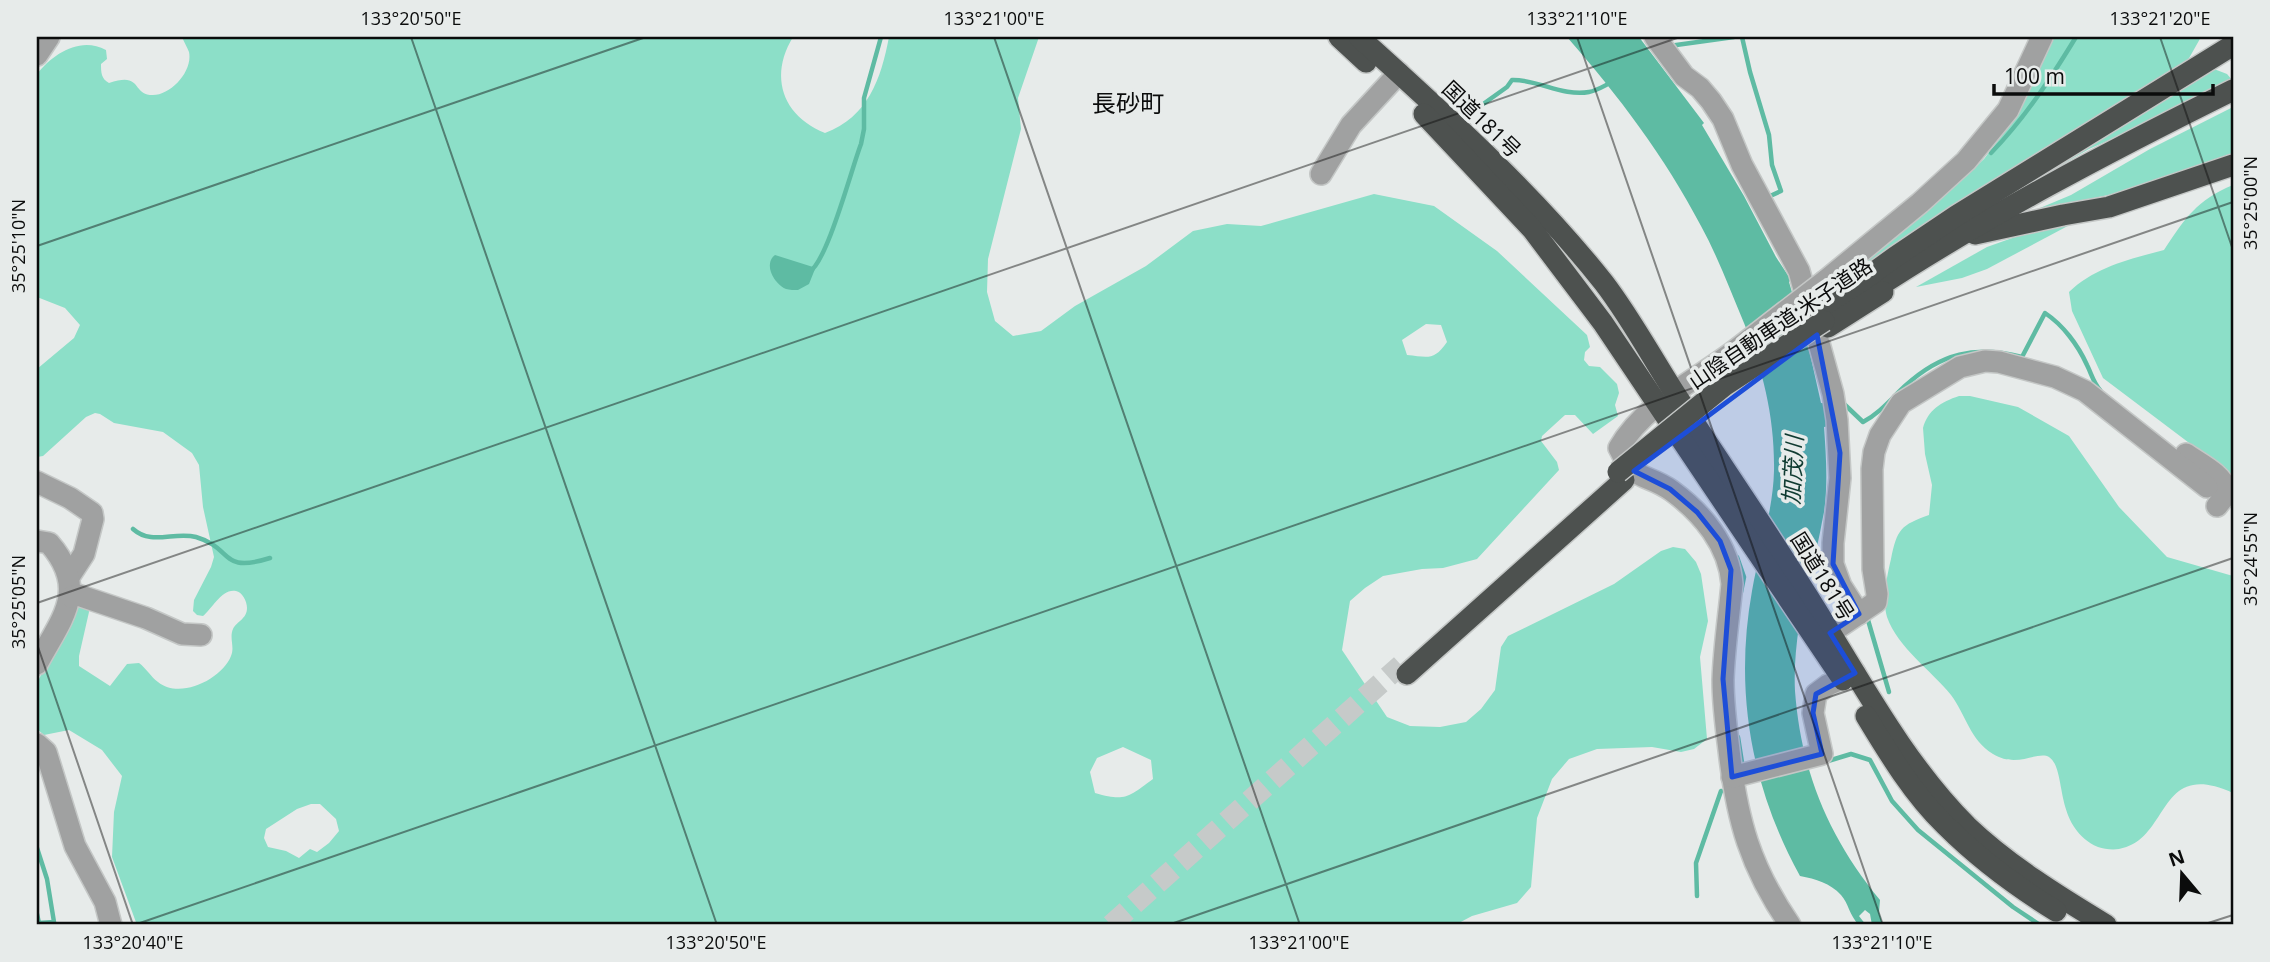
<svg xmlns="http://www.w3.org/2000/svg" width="2270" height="962" font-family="'Open Sans','Noto Sans JP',sans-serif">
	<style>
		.green { fill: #8cdfc8; fill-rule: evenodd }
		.water { fill: #5ebba3 }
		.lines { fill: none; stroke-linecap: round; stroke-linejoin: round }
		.stream { stroke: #5ebba3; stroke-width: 4.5 }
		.highway-tunnel { stroke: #c6cac9; stroke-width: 21; stroke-dasharray: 21 10; stroke-linecap: butt }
		.minor-casing { stroke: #c4c7c6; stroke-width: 24 }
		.highway-casing { stroke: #c4c7c6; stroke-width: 24 }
		.minor { stroke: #a0a1a1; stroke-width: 21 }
		.highway { stroke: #4d514f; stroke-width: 21 }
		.minor-bridge-casing { stroke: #c4c7c6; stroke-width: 24; stroke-linecap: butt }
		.highway-bridge-casing { stroke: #c4c7c6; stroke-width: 24; stroke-linecap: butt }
		.minor-bridge { stroke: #a0a1a1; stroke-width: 21 }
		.highway-bridge { stroke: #4d514f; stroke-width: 21 }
		.marked { fill: #1d4ed8; fill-opacity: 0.2; stroke: #1d4ed8; stroke-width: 5; stroke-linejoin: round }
		.ticks { fill: none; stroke: #0b0c0c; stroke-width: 2; stroke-opacity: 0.45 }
		.labels { text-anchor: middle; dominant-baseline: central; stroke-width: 7; stroke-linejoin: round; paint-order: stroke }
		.street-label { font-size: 21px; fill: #0b0c0c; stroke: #e7ebea }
		.water-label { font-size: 23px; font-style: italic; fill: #103b31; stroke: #e7ebea }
		.quarter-label { font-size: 24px; fill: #0b0c0c; stroke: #e7ebea }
		.neatline { fill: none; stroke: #0b0c0c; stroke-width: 2.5 }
		.ticks-label { font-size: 18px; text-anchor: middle; fill: #0b0c0c }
	</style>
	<rect width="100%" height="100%" fill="#e7ebea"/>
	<g class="green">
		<path d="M182,37H793C769,76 782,116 825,133C868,117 881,79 889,37H1039L1018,98L1021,129L988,259L987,292L995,321L1013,336L1041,331L1075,306L1146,266L1193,231L1227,224L1261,226L1374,194L1434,206L1497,251L1587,335L1590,347L1585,352L1584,360L1589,366L1600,367L1617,384L1619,393L1615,405L1618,416L1593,434L1575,415H1565L1542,436L1541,441L1557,462L1559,470L1477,559L1443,568L1422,569L1383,576L1365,588L1350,601L1342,650L1387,717L1410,726L1440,727L1466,722L1481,709L1495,690L1501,647L1508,636L1614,584L1661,551L1673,547L1685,549L1696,562L1701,574L1708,621L1700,657L1707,739L1694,749L1681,752L1652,747L1597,749L1569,759L1552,779L1537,818L1531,887L1517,903L1472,916L1455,925H137L112,857L114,812L122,776L102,750L69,730L44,735L37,729V683L77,603L88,606L89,612L79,656V666L110,686L127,664L139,663C146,668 151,677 158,682C180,700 222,679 231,656C235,647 229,638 233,629C237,621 247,619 247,608C247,601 242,592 236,591C222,588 212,609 203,616L197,615L193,611L194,600L211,567L214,557L203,507L199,465L192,453L163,432L114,423L100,414L95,413L86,417L43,456L37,457V369L74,338L80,325L65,308L37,297V74C53,54 80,36 106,50L107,59L101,64C101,72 101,79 109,83C143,71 131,95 153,95C171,95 193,71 189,52C187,47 184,42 182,37ZM1426,324L1441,325L1447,342C1434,361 1428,357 1407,355L1402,340ZM1123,747L1151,760L1153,779C1128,797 1126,802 1095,793L1090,772L1097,758ZM311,804H320L336,819L339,831L329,843L317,852L310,849L299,858L286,851L268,847L264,838L266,829L297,809Z"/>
		<path d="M2052,37H2201L2188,60L1929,223L1812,309L1811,302L1958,183L1984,159L2012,122Z"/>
		<path d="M2214,69L2227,74L2233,81L2128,132L2089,149L1950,230Z"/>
		<path d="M2233,107V153L2149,186L2040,210V208L2071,195L2150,149Z"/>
		<path d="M2233,185V476L2103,378L2072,311L2069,292C2095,267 2130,259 2164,250C2185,218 2197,200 2233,185Z"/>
		<path d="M2079,220L1987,269L1962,278L1916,287L1987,247L2043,227Z"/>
		<path d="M1959,396H1970L2018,407L2069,436L2119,507L2167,557L2233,576V793C2156,758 2171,840 2119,849C2112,850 2104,849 2098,847C2052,826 2068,770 2049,757C2038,750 2017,769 1993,754C1970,740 1966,715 1951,695C1931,670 1898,648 1887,617C1882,600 1887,576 1891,559C1897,529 1901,525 1929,515L1932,485L1925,454L1923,428C1928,410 1941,402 1959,396Z"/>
	</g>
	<g class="water">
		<path d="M1567,37H1639L1704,123L1702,125L1744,196L1776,257L1791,280L1789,282L1810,354L1821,403L1833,404L1835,425L1824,427C1826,455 1828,484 1824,512C1821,526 1819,540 1815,554C1813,561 1809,567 1808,574C1801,611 1793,653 1795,691C1801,772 1829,838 1880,900L1879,912L1883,925H1872L1870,914L1865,910L1859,916L1866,925H1859C1849,915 1849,904 1841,895C1830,883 1816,879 1800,876C1751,787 1734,691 1752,591C1759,551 1773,512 1774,471C1775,419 1763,370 1744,323C1730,290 1718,257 1701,226C1665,157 1618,95 1567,37Z"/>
		<path d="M775,255L813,267L815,269L809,284L798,290C795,290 789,290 786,289C774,284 763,264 775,255Z"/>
	</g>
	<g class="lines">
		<g class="stream">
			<path d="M1742,37L1750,72L1769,135L1772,165L1781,191L1768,197"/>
			<path d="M1669,46L1734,37"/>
			<path d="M1472,112L1507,87L1512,80C1537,79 1563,97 1589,92C1596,91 1604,86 1610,83"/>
			<path d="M1991,153C2025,118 2051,78 2076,37"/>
			<path d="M809,272C827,263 852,167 861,144L864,129V98L881,37"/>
			<path d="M1842,402L1863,422C1880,413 1891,399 1905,386C1941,353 1975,345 2022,357L2045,313C2063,325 2078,345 2087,365C2092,375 2093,382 2100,390"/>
			<path d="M133,529C152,546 174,531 196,537C234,548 219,574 270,558"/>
			<path d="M1737,557L1744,577L1741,592"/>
			<path d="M1868,620L1889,692"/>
			<path d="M1738,737L1743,769"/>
			<path d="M1828,761L1851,754L1870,760L1892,801L1918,830L2013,907L2040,925"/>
			<path d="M37,848L47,879L54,922L39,923L37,914"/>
			<path d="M1697,896L1696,863L1721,791"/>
		</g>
		<path class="highway-tunnel" d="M1111,925L1401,665"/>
		<defs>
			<g id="minor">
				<path d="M1655,37L1684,76L1700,88L1711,101L1723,119L1742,165L1799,271L1833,394L1837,420L1840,478L1833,543V564L1841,586L1859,614"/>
				<path d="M37,55L49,37"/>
				<path d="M1321,174L1351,125L1399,73"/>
				<path d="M1825,281L1920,203L1966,161L2008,110L2042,37"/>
				<path d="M1737,349C1698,379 1644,404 1619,448C1636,484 1645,472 1672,491C1702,513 1729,545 1732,584C1729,616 1724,648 1723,680C1723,704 1726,727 1729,750C1737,820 1750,867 1790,925"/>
				<path d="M2186,454C2202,465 2221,473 2228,492L2217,506"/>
				<path d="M37,482L70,498L92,513L93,519L84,554L69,577"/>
				<path d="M37,541L49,543C90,590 61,619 37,664"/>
				<path d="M71,597L78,595L146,618L182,634L201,635"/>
				<path d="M1830,633L1876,602L1877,594L1873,569L1872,469L1874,452L1880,435L1901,403L1960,367L1985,361L1999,362L2055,377L2085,391L2207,487"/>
				<path d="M37,744L46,752L75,846L105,902L111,925"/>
				<path d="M1732,777L1822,754L1813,713L1816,694L1828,685L1855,673"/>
			</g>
			<g id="highway">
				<path d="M1339,37L1366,62"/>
				<path d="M1359,37C1444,114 1532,192 1604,283C1630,317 1651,356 1674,392C1724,469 1777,545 1825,624C1868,694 1909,768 1967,826C2008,865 2058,896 2106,925"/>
				<path d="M1424,114L1532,229L1603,323L1843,680"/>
				<path d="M1975,234L2063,215L2109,207L2233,165"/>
				<path d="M1867,294C1984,217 2108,152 2233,90"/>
				<path d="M1819,312L1895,257L1956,216L2233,45"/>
				<path d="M1828,327L1883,292"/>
				<path d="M1407,674L1624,480"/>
				<path d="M1866,716C1889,754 1913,794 1945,825C1978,858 2017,887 2056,911"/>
			</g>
		</defs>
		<use href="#minor" class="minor-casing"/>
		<use href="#highway" class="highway-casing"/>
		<use href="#minor" class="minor"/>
		<use href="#highway" class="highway"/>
		<defs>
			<path id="minor-bridge" d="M1737,349L1825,281"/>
			<path id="highway-bridge" d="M1618,472L1724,386L1824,321"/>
		</defs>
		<use href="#minor-bridge" class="minor-bridge-casing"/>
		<use href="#highway-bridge" class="highway-bridge-casing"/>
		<use href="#minor-bridge" class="minor-bridge"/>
		<use href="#highway-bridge" class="highway-bridge"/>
	</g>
	<path class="marked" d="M1817,335L1840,453L1833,564L1859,614L1830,633L1855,673L1816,694L1813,713L1822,754L1732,777L1723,679L1731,570L1720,541L1697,512L1670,489L1634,471Z"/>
	<path class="ticks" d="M411,37L717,925M994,37L1300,925M1577,37L1883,925M2160,37L2233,250M37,246L646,37M37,603L1680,37M37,644L133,925M134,925L2233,202M1168,925L2233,558M2202,925L2233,915"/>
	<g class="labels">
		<g class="street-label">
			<text transform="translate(1482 119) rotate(44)">国道181号</text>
			<text transform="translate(1780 323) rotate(-34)">山陰自動車道;米子道路</text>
			<text transform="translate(1823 576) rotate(58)">国道181号</text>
		</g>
		<g class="water-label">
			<text transform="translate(1792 470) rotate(-87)">加茂川</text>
		</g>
		<g class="quarter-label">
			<text x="1128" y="102">長砂町</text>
		</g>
	</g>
	<rect width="2270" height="962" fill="none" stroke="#e7ebea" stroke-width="77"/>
	<g transform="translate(2182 874) rotate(341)" stroke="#e7ebea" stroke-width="5" paint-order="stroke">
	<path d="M0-5L12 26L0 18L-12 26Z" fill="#0b0c0c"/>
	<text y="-10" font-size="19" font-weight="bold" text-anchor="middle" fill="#0b0c0c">N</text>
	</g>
	<path d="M1994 84v10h219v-10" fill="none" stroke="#0b0c0c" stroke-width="3.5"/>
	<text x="2004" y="84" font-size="21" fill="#0b0c0c" stroke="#e7ebea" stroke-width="5" paint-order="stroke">100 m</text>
	<rect x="38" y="38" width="2194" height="885" class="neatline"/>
	<g class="ticks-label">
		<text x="411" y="25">133°20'50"E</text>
		<text x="994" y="25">133°21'00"E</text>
		<text x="1577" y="25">133°21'10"E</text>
		<text x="2160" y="25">133°21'20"E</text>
		<text transform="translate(2251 203) rotate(-90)" y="6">35°25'00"N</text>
		<text transform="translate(19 246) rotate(-90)" y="6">35°25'10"N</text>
		<text transform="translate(2251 559) rotate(-90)" y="6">35°24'55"N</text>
		<text transform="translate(19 602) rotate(-90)" y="6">35°25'05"N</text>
		<text x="133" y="949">133°20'40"E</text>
		<text x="716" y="949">133°20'50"E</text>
		<text x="1299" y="949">133°21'00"E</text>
		<text x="1882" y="949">133°21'10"E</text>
	</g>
</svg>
